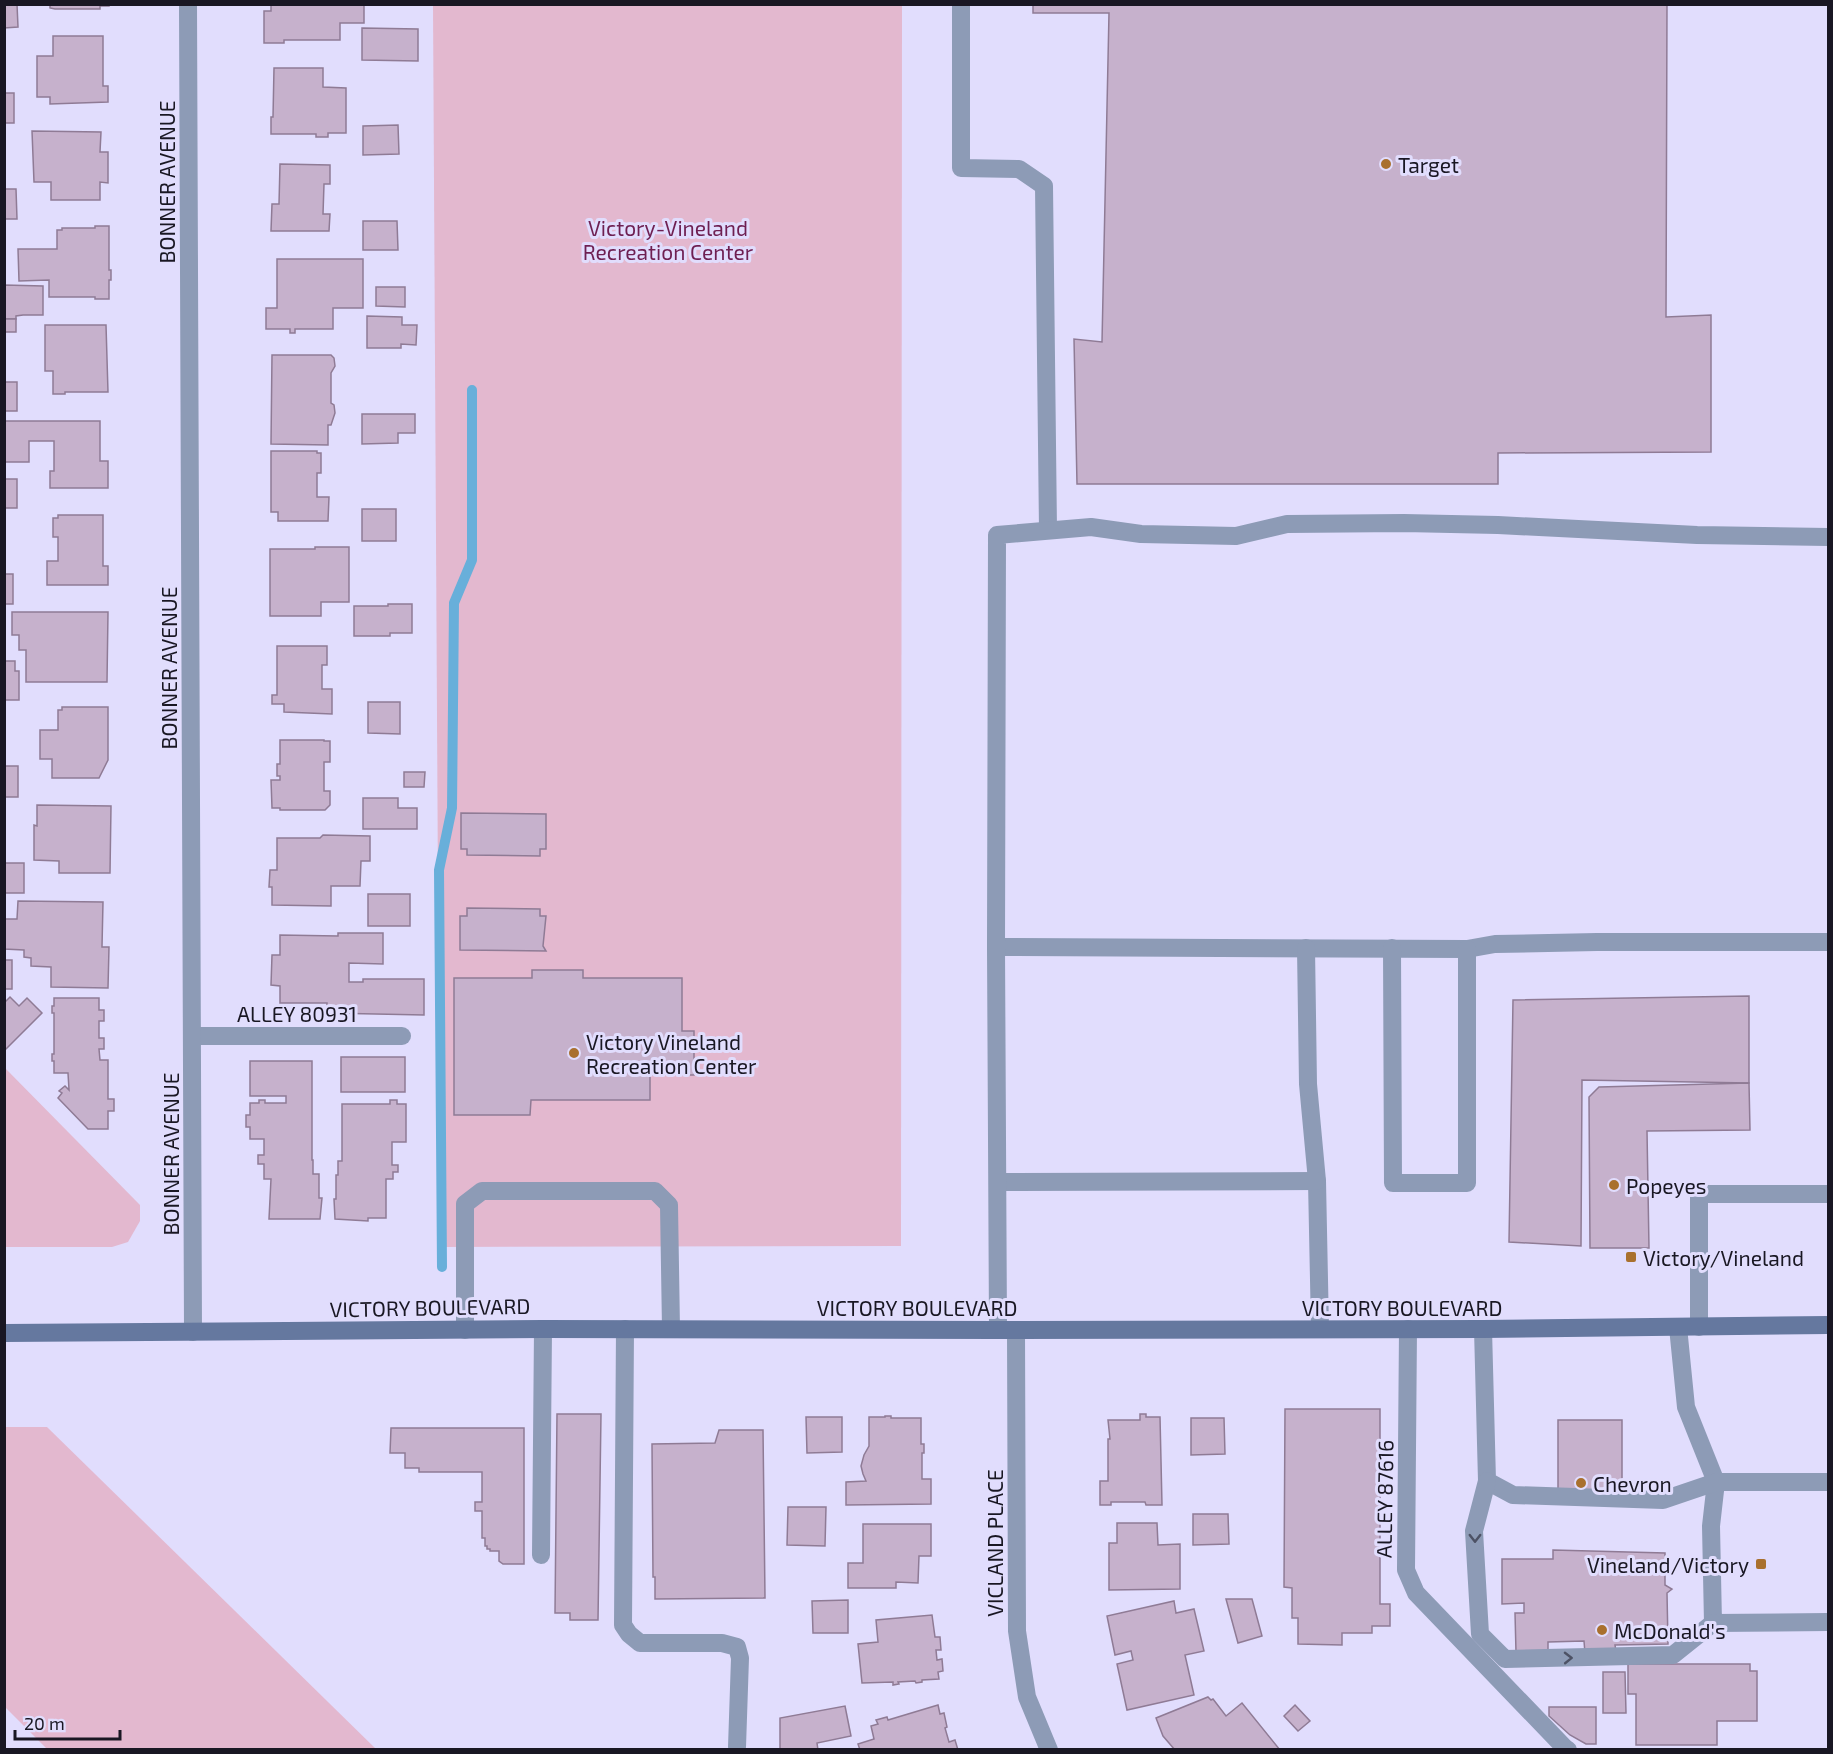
<svg xmlns="http://www.w3.org/2000/svg" width="1833" height="1754" font-family="'Exo 2',sans-serif">
	<style>
		.green { fill: #e3b8cf }
		.lines { fill: none; stroke-linecap: round; stroke-linejoin: round }
		.stream { stroke: #68afda; stroke-width: 10 }
		.building { fill: #c6b1cc; stroke: #8f7b95; stroke-width: 1.5 }
		.lane { stroke: #8d9bb6; stroke-width: 18 }
		.street { stroke: #8d9bb6; stroke-width: 18 }
		.secondary { stroke: #65789f; stroke-width: 18 }
		.oneway { stroke: #4d5265 }
		.poi-dot { fill: #a9702e; stroke: #e1ddfd; stroke-width: 2 }
		.labels { text-anchor: middle; dominant-baseline: central; stroke-width: 6; stroke-linejoin: round; paint-order: stroke }
		.poi-label { font-size: 21px; fill: #191723; stroke: #e1ddfd; text-anchor: start }
		.street-label { font-size: 21px; fill: #191723; stroke: #e1ddfd }
		.park-label { font-size: 21px; fill: #6e1f52; stroke: #e1ddfd }
	</style>
	<rect width="100%" height="100%" fill="#e1ddfd"/>
	<g class="green">
		<path d="M433,5H902L901,1246L440,1247Z"/>
		<path d="M5,1068L140,1205V1221L128,1242L112,1247H5Z"/>
		<path d="M4,1427H47L376,1749H47L5,1707Z"/>
	</g>
	<g class="lines">
		<path class="stream" d="M442,1267L439,870L452,808L454,603L472,560V390"/>
	</g>
	<g class="building">
		<path d="M4,4H17L18,27L4,28Z"/>
		<path d="M50,4H109V6H100V9H55L50,8Z"/>
		<path d="M271,4H364V23H340V40H284V43H264V11H271Z"/>
		<path d="M1033,4H1667L1666,317L1711,315V452L1498,453V484H1077L1074,339L1102,342L1109,13H1033Z"/>
		<path d="M362,28L418,29V61L362,60Z"/>
		<path d="M53,36H103V86H108V102L50,104V97H37V56H53Z"/>
		<path d="M274,68H323V87L346,88V133H328V137H316V134H271V117H273Z"/>
		<rect x="4" y="93" width="10" height="30"/>
		<path d="M398,125L399,154L363,155V126Z"/>
		<path d="M32,131L101,132L100,152H108V183L100,182V200H51V182H34Z"/>
		<path d="M280,164L330,165V184H324L323,214H330L329,231H271L272,204H279Z"/>
		<path d="M4,189H16L17,219H4Z"/>
		<path d="M363,221H397L398,250H363Z"/>
		<path d="M95,226H109V270H111V280H109V299H95V297H49V280L19,281L18,249H57V230H62V228H95Z"/>
		<path d="M277,259H363V308H333V329H295V333H290V329H266V308H277Z"/>
		<path d="M4,285L43,286V315H23L16,316V319H4Z"/>
		<path d="M376,287H405V307L376,306Z"/>
		<path d="M367,316L402,317V325H417L416,345L401,344V348H367Z"/>
		<rect x="4" y="319" width="12" height="13"/>
		<path d="M45,325H106L108,392H65V394H53V371H45Z"/>
		<path d="M272,355H331L334,358L335,366L331,373V403L334,405L335,413L331,425H328V445L271,444Z"/>
		<rect x="4" y="382" width="13" height="29"/>
		<path d="M362,414H415V433H398V443L362,444Z"/>
		<path d="M4,421H100V461H108V488H50V471H54V441H29V462H5L4,466Z"/>
		<path d="M271,451H317V453H321V473H317V497H329L328,521H278V512H271Z"/>
		<rect x="4" y="479" width="13" height="29"/>
		<rect x="362" y="509" width="34" height="32"/>
		<path d="M58,515H103V566H108V585H47V561H58V537H53V518H58Z"/>
		<path d="M315,547H349V602H321V616H270V549H315Z"/>
		<rect x="4" y="574" width="9" height="30"/>
		<path d="M388,604H412V633H390V636H354V606H388Z"/>
		<path d="M12,612H108L107,682H26V650H19V635H12Z"/>
		<path d="M277,646H327V665H322V689H332V714L284,712V704H272V695H277Z"/>
		<path d="M4,661H15V671H19V700H4Z"/>
		<path d="M368,702H400V734L368,733Z"/>
		<path d="M62,707H108V760L99,778H52V759H40V730H58V710H62Z"/>
		<path d="M280,740H324V741H330V762H324V791H330V805L325,810H280V808H272L271,780H280V776H277V764H280Z"/>
		<rect x="4" y="766" width="14" height="31"/>
		<path d="M404,772H425L424,787H404Z"/>
		<path d="M363,798H398V808H417V829H363Z"/>
		<path d="M37,805L111,806L110,873H59V861L34,860V825L37,826Z"/>
		<path d="M461,813L546,814V849H540V856L467,855V849H461Z"/>
		<path d="M323,835L370,836V861H361L360,886H331V906L272,905V887H269L270,870H277V838H320Z"/>
		<rect x="4" y="863" width="20" height="30"/>
		<rect x="368" y="894" width="42" height="32"/>
		<path d="M18,901L103,902L102,947H109L108,988L51,987V967L31,966V958L24,957V950L4,949V919H17Z"/>
		<path d="M467,908L540,909V916H546L543,946L546,951L460,950V916H467Z"/>
		<path d="M338,933H383V964L349,963V982H363V979H424V1015L327,1013V1003H280V986L271,985L272,955H280V935L338,936Z"/>
		<rect x="4" y="960" width="8" height="29"/>
		<path d="M532,970H583V978H682V1031H694V1075H650V1100H531L530,1115H454V978H532Z"/>
		<path d="M1749,996V1083L1582,1080L1581,1246L1509,1242L1513,1000Z"/>
		<path d="M10,997L19,1006L27,998L42,1013L4,1051V1003Z"/>
		<path d="M54,998H99V1010H104V1021H99V1038H104V1049H99L100,1060H108V1099H114V1111H108V1129H88L58,1098L62,1093L59,1091L65,1086L69,1090L68,1073H54V1061H52V1054H54V1013H52V1006H54Z"/>
		<rect x="341" y="1057" width="64" height="35"/>
		<path d="M250,1061H312V1160H313V1174H319V1198H322L320,1219H269L271,1179H264V1164H258V1155H264V1139H250V1127H246V1115H250V1103H259V1100H265V1103H286V1096H250Z"/>
		<path d="M1749,1083L1750,1130L1647,1131L1649,1248H1590L1589,1097L1599,1087Z"/>
		<path d="M390,1100H397V1104H406V1142H392V1165H398V1172H393V1179H386V1218H368V1221L335,1219L334,1199H336V1175H338V1161H342V1104H390Z"/>
		<path d="M1285,1409H1380V1604H1390V1626H1372V1633H1342V1645L1298,1644V1618H1292V1588L1284,1587Z"/>
		<path d="M557,1414H601L598,1620H570V1613H555Z"/>
		<path d="M1140,1414H1146V1417H1160L1162,1505H1146L1145,1502H1111V1505H1100V1481H1108V1439H1110L1108,1420H1140Z"/>
		<path d="M885,1416H891V1418H921V1444H924V1453H922V1479H931V1504L846,1505V1482L866,1481L863,1474L861,1466L864,1455L869,1446V1417H885Z"/>
		<path d="M806,1417H842V1452L807,1453Z"/>
		<path d="M1191,1418H1224L1225,1454L1191,1455Z"/>
		<path d="M1558,1420H1622V1492L1558,1493Z"/>
		<path d="M391,1428H524V1564H503L499,1561V1551H490V1549H487V1546H485V1538H482V1511H475V1502H482V1472H419V1468H405V1453H390Z"/>
		<path d="M719,1430H763L765,1598L655,1599V1577H653L652,1444L715,1443Z"/>
		<path d="M788,1507H826L825,1546L787,1545Z"/>
		<path d="M1193,1514H1228L1229,1544L1193,1545Z"/>
		<path d="M1117,1523H1157L1158,1545L1180,1544V1589L1109,1590V1543H1117Z"/>
		<path d="M863,1524H931V1556H919L918,1583L896,1582V1588H848V1563H863Z"/>
		<path d="M1553,1550L1665,1553V1585L1672,1589L1667,1593L1668,1644L1615,1645L1616,1652L1585,1653L1584,1641L1548,1642V1652H1516L1515,1613H1524V1603L1502,1604V1559H1553Z"/>
		<path d="M1226,1599H1252L1262,1636L1238,1643Z"/>
		<path d="M848,1600V1633H813L812,1601Z"/>
		<path d="M1174,1601L1176,1613L1194,1609L1204,1651L1185,1655L1194,1695L1127,1710L1117,1664L1133,1660L1131,1651L1115,1655L1107,1616Z"/>
		<path d="M932,1615L935,1637H940L941,1650H936L937,1660L942,1659L943,1671L938,1672L939,1679L922,1680V1682L916,1683L915,1681L898,1682L899,1684L893,1685V1682L862,1683L858,1644L878,1642L876,1620Z"/>
		<path d="M1628,1664H1750V1671H1757V1721H1717V1745H1636V1694H1628Z"/>
		<path d="M1603,1672H1625L1626,1713H1603Z"/>
		<path d="M1208,1697L1211,1700L1213,1699L1226,1716L1242,1703L1280,1750H1175L1163,1736L1156,1718Z"/>
		<path d="M938,1705L940,1714L944,1713L947,1727L945,1728L949,1742L955,1740L958,1750H860L858,1744L874,1739L871,1726L878,1724L876,1720L887,1717L888,1720Z"/>
		<path d="M1295,1705L1310,1721L1298,1731L1284,1716Z"/>
		<path d="M845,1706L851,1736L817,1743L818,1750H780V1718Z"/>
		<path d="M1549,1707H1596V1744H1586L1570,1735L1549,1716Z"/>
	</g>
	<g class="lines">
		<g class="lane">
			<path d="M961,4V168L1019,169L1044,186L1048,530"/>
			<path d="M996,947L1467,949L1495,944L1597,942H1828"/>
			<path d="M1306,948L1308,1084L1317,1181L1320,1329"/>
			<path d="M1392,948L1393,1183H1467V949"/>
			<path d="M192,1036H402"/>
			<path d="M998,1182L1317,1181"/>
			<path d="M1678,1327L1686,1407L1716,1482L1711,1526L1713,1623L1828,1622"/>
			<path d="M1699,1327V1194H1828"/>
			<path d="M625,1329L623,1625L629,1634L640,1643H722L737,1647L740,1658L737,1747"/>
			<path d="M1408,1329L1406,1570L1416,1593L1565,1748L1568,1750"/>
			<path d="M1483,1329L1487,1481L1513,1495L1663,1500L1716,1482H1828"/>
			<path d="M465,1330V1204L482,1191H655L669,1205L671,1329"/>
			<path d="M998,1330L996,947L997,535L1091,527L1141,534L1236,536L1287,524L1404,523L1498,525L1697,535L1828,537"/>
			<path d="M1487,1481L1474,1531L1480,1634L1505,1659L1673,1655L1713,1623"/>
			<path d="M541,1555L543,1329"/>
		</g>
		<g class="street">
			<path d="M188,4L193,1332"/>
			<path d="M1016,1330L1017,1631L1027,1697L1049,1750"/>
		</g>
		<path class="secondary" d="M4,1333L543,1329L998,1330L1483,1329L1828,1325"/>
	</g>
	<defs><path id="oneway-chevron" d="M-2-3.5L2.5 0L-2 3.5" fill="none" stroke-width="1.6" stroke-linecap="round" stroke-linejoin="round" transform="scale(1.5)"/></defs>
	<g class="oneway">
		<use href="#oneway-chevron" transform="translate(1475 1538) rotate(90)"/>
		<use href="#oneway-chevron" transform="translate(1568 1658) rotate(-1)"/>
	</g>
	<g class="poi-dot">
		<circle cx="1386" cy="164" r="6"/>
		<circle cx="574" cy="1053" r="6"/>
		<circle cx="1614" cy="1185" r="6"/>
		<rect x="1625" y="1251" width="12" height="12" rx="3"/>
		<circle cx="1581" cy="1483" r="6"/>
		<rect x="1755" y="1558" width="12" height="12" rx="3"/>
		<circle cx="1602" cy="1630" r="6"/>
	</g>
	<g class="labels">
		<g class="poi-label">
			<text x="1398" y="164">Target</text>
			<text x="586" y="1041">Victory Vineland<tspan x="586" dy="24">Recreation Center</tspan></text>
			<text x="1626" y="1185">Popeyes</text>
			<text x="1643" y="1257">Victory/Vineland</text>
			<text x="1593" y="1483">Chevron</text>
			<text x="1749" y="1564" text-anchor="end">Vineland/Victory</text>
			<text x="1614" y="1630">McDonald's</text>
		</g>
		<g class="street-label">
			<text transform="translate(166 182) rotate(-90)">BONNER AVENUE</text>
			<text transform="translate(168 668) rotate(-90)">BONNER AVENUE</text>
			<text x="297" y="1013">ALLEY 80931</text>
			<text transform="translate(170 1154) rotate(-90)">BONNER AVENUE</text>
			<text transform="translate(430 1307) rotate(-1)">VICTORY BOULEVARD</text>
			<text x="917" y="1307">VICTORY BOULEVARD</text>
			<text x="1402" y="1307">VICTORY BOULEVARD</text>
			<text transform="translate(1384 1499) rotate(-89)">ALLEY 87616</text>
			<text transform="translate(994 1543) rotate(-90)">VICLAND PLACE</text>
		</g>
		<g class="park-label">
			<text x="668" y="227">Victory-Vineland<tspan x="668" dy="24">Recreation Center</tspan></text>
		</g>
	</g>
	<rect width="1833" height="1754" fill="none" stroke="#191723" stroke-width="12"/>
	<path d="M15 1730v9h105v-9" fill="none" stroke="#191723" stroke-width="3"/>
	<text x="24" y="1730" font-size="18" fill="#191723" stroke="#e1ddfd" stroke-width="4.5" paint-order="stroke">20 m</text>
</svg>
